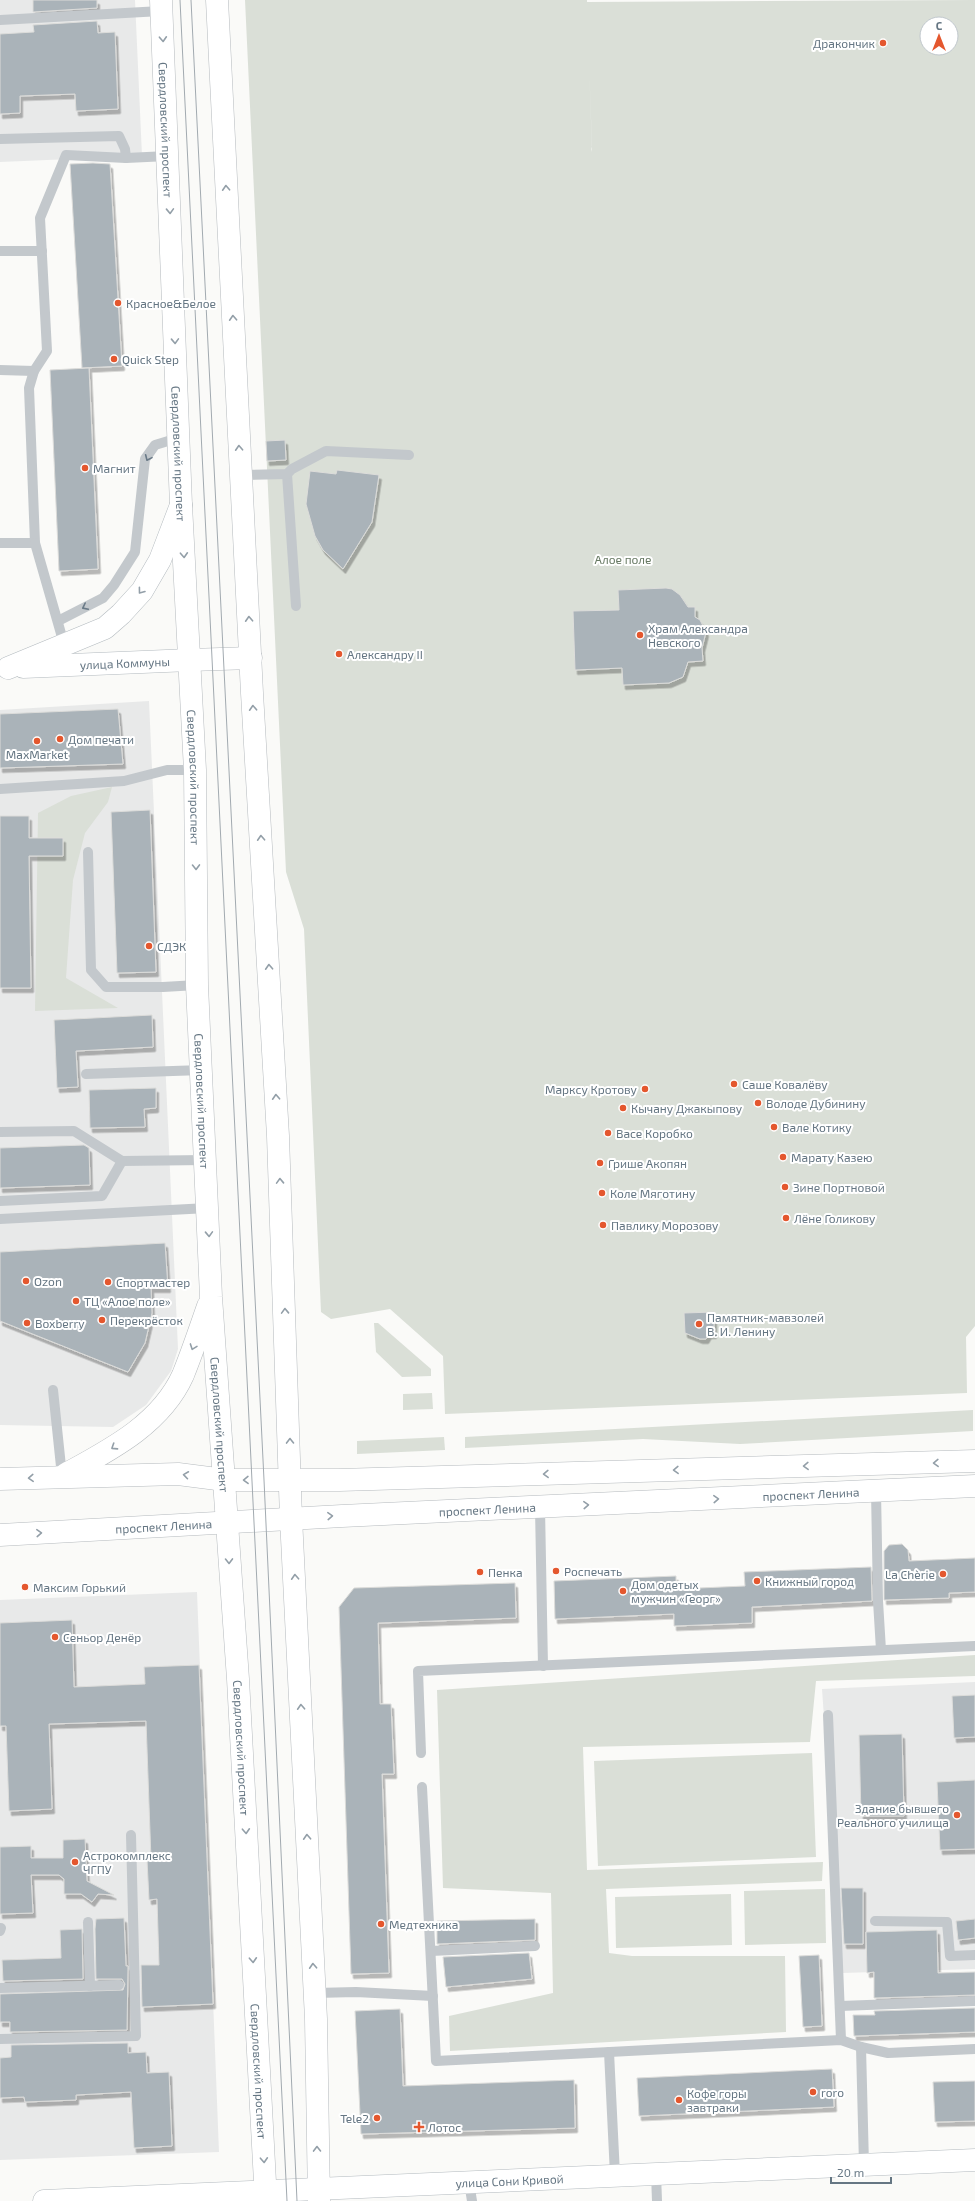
<svg xmlns="http://www.w3.org/2000/svg" width="975" height="2201" font-family="'Exo 2',sans-serif">
	<style>
		.built { fill: #e8e9e9 }
		.green { fill: #dadfd7; fill-rule: evenodd }
		.building { fill: #aab3b9; stroke: #dcdcda; filter: url(#shadow) }
		.lines { fill: none; stroke-linecap: round; stroke-linejoin: round }
		.secondary-casing { stroke: #b3babf; stroke-width: 23 }
		.primary-casing { stroke: #b5babe; stroke-width: 23 }
		.lane { stroke: #c3c8cc; stroke-width: 10 }
		.secondary { stroke: #fff; stroke-width: 22 }
		.primary { stroke: #fff; stroke-width: 22 }
		.tram { stroke: #a2aab0; stroke-width: 1 }
		.oneway { stroke: #939fa8 }
		.oneway2 { stroke: #6a7a87 }
		.poi-dot { fill: #e4572e; stroke: #fff; stroke-width: 1.5 }
		.labels { text-anchor: middle; dominant-baseline: central; stroke-width: 4; stroke-linejoin: round; paint-order: stroke }
		.poi-label { font-size: 12px; fill: #657683; stroke: #fff; text-anchor: start }
		.street-label { font-size: 12px; fill: #657683; stroke: #fff }
		.park-label { font-size: 12px; fill: #687a64; stroke: #fff }
	</style>
	<defs>
		<filter id="shadow"><feDropShadow dx="2.5" dy="4.5" stdDeviation="0" flood-color="#0004"/></filter>
	</defs>
	<rect width="100%" height="100%" fill="#fafaf8"/>
	<g class="built">
		<path d="M0,0H135L142,156L0,162Z"/>
		<path d="M149,701L178,1349L171,1371L146,1405L113,1427L0,1425V710Z"/>
		<path d="M197,1592L219,2152L0,2160V1600Z"/>
		<path d="M975,1682V1969L842,1973L822,1689Z"/>
	</g>
	<g class="green">
		<path d="M245,0H587V2L975,0V1326L966,1337L967,1393L445,1414L443,1356L390,1309L331,1319L321,1312L304,929L286,872ZM927,24H951V48H927ZM589,63L592,149L591,152L592,146Z"/>
		<path d="M112,787L108,802L85,833L73,880L66,978L118,1008L35,1011L38,813L71,796Z"/>
		<path d="M374,1323H378L431,1369V1376L402,1377L376,1352Z"/>
		<path d="M432,1393L433,1409L403,1410V1394Z"/>
		<path d="M973,1410V1431L740,1444L643,1439L465,1448V1437Z"/>
		<path d="M444,1437L445,1450L357,1454V1441Z"/>
		<path d="M975,1655V1676L816,1681L810,1742L583,1747L587,1870L823,1862L822,1881L606,1889L609,1953L632,1956H785L786,2032L450,2051L449,2016L553,1993L551,1893L443,1888L437,1690Z"/>
		<path d="M812,1753L816,1857L598,1866L594,1761Z"/>
		<path d="M825,1889L826,1943L745,1945L744,1891Z"/>
		<path d="M731,1894L732,1945L616,1948L615,1897Z"/>
	</g>
	<g class="building">
		<path d="M33,0H97V8L33,12Z"/>
		<path d="M97,21L98,33L115,32L118,109L76,111L75,94L20,96V113L0,114V34L34,32L33,25Z"/>
		<path d="M93,163L110,164L122,366L82,368L70,164Z"/>
		<path d="M89,368L98,569L59,571L50,370Z"/>
		<path d="M285,440L286,460L267,461L266,441Z"/>
		<path d="M337,470L379,475L372,522L343,569L323,550L315,536L306,504L310,471L336,474Z"/>
		<path d="M666,588L672,589L680,595L688,607H695V617L700,620L706,632L702,648L703,661L688,662L683,677L669,683L623,685L622,668L575,670L573,611L619,610L618,590Z"/>
		<path d="M118,709L123,764L0,768V714Z"/>
		<path d="M150,810L156,972L117,973L111,812Z"/>
		<path d="M0,816H29V838H63V856H29L31,988H0Z"/>
		<path d="M152,1015L153,1047L76,1051L78,1087L57,1088L54,1020Z"/>
		<path d="M156,1088V1108L144,1109L145,1127L90,1128L89,1090Z"/>
		<path d="M84,1145L89,1148L90,1185L0,1188V1148Z"/>
		<path d="M165,1243L168,1288H151L152,1313L145,1343L128,1372L0,1321V1252Z"/>
		<path d="M714,1312V1334H709L706,1339H700L685,1333L684,1313Z"/>
		<path d="M902,1544L908,1550L909,1561L975,1558V1592L949,1593V1598L884,1600V1551L889,1545Z"/>
		<path d="M871,1567L872,1601L752,1607V1623L674,1626V1614L555,1619L554,1581L676,1576V1589L745,1586L744,1572Z"/>
		<path d="M515,1583L516,1618L378,1623L380,1704H391L394,1774H382L389,1973L351,1974L339,1607L354,1588Z"/>
		<path d="M72,1620L74,1687L145,1684L144,1667L199,1665L213,2004L142,2007L141,1965H159L157,1899L149,1900L147,1860H151L146,1721L49,1724L52,1809L9,1811L6,1726H0V1623Z"/>
		<path d="M975,1695V1737L954,1738L952,1696Z"/>
		<path d="M902,1734L904,1816H861L859,1735Z"/>
		<path d="M975,1780V1849L940,1850L937,1782Z"/>
		<path d="M85,1839L87,1881L114,1895L98,1894L92,1902L81,1894H64V1879L59,1875H31L33,1913L0,1914V1847L31,1846V1858H63V1840Z"/>
		<path d="M841,1888H863V1944H844Z"/>
		<path d="M124,1918L126,1966H128L127,2030L10,2032V2022H0V1994L123,1990L125,1984L122,1979H96L95,1929L96,1919Z"/>
		<path d="M535,1919V1940L437,1944V1921Z"/>
		<path d="M975,1919V1938L958,1940L956,1921Z"/>
		<path d="M82,1929L83,1979L3,1981L2,1960L61,1958L60,1930Z"/>
		<path d="M937,1930L938,1973L975,1972V1995L874,1998V1972L867,1973L866,1932Z"/>
		<path d="M529,1953L532,1979L446,1987L443,1957Z"/>
		<path d="M819,1955L822,2026L803,2027L799,1956Z"/>
		<path d="M975,2008V2032L854,2036L853,2015H875L874,2011Z"/>
		<path d="M400,2009L403,2086L574,2080L575,2128L361,2134L355,2011Z"/>
		<path d="M128,2043V2053L146,2052L147,2073L169,2072L172,2146L134,2148L131,2092L76,2095V2100L25,2102L24,2097L0,2098V2058L11,2057V2045Z"/>
		<path d="M832,2069L834,2107L639,2116L637,2078Z"/>
		<path d="M975,2081V2121L935,2122L933,2082Z"/>
	</g>
	<g class="lines">
		<defs>
			<g id="secondary">
				<path id="s1" d="M23,667L190,660"/>
				<path d="M8,668L105,628L121,614L142,591L160,560L181,505"/>
				<path id="s2" d="M44,2201L975,2160"/>
			</g>
			<g id="primary">
				<path id="s3" d="M161,0L181,505L195,770L197,985L211,1297L238,1679L266,2201"/>
				<path d="M217,0L252,693L278,1136L291,1518L316,2019L319,2201"/>
				<path d="M190,660L251,658"/>
				<path d="M66,1474C110,1450 161,1424 183,1375C192,1353 200,1329 208,1306"/>
				<path d="M0,1479L178,1474L225,1480H339L975,1461"/>
				<path id="s4" d="M0,1535L342,1516L975,1486"/>
			</g>
		</defs>
		<use href="#secondary" class="secondary-casing"/>
		<use href="#primary" class="primary-casing"/>
		<g class="lane">
			<path d="M0,20L161,11"/>
			<path d="M0,139L119,136L125,149L126,158"/>
			<path d="M0,251H42"/>
			<path d="M0,370L34,371"/>
			<path d="M287,474L296,606"/>
			<path d="M241,475L287,474L292,469L326,451L409,455"/>
			<path d="M0,543H35L29,388L34,371L47,351L40,218L66,155L126,158L168,156"/>
			<path d="M35,543L64,644"/>
			<path d="M58,621L103,598L114,585L135,552L145,459L155,445L178,438"/>
			<path d="M0,789L124,781L167,770H195"/>
			<path d="M88,852L91,970L106,987H163L197,985"/>
			<path d="M86,1074L202,1070"/>
			<path d="M0,1132L74,1131L122,1161L206,1160"/>
			<path d="M0,1201L102,1196L122,1161"/>
			<path d="M0,1219L208,1208"/>
			<path d="M53,1390L62,1476"/>
			<path d="M876,1491L878,1601L881,1650"/>
			<path d="M540,1508L543,1666"/>
			<path d="M828,1715L841,2040"/>
			<path d="M421,1753L418,1671L975,1646"/>
			<path d="M422,1787L436,2061L841,2040L861,2047L888,2053L975,2049"/>
			<path d="M875,1921L947,1922L950,1956L975,1955"/>
			<path d="M88,1922L90,1986"/>
			<path d="M0,1931L1,1928"/>
			<path d="M431,1951L535,1946"/>
			<path d="M0,1988L119,1985"/>
			<path d="M315,1993L356,1992L433,1996"/>
			<path d="M840,2006L975,2001"/>
			<path d="M0,2039L136,2036L131,1835"/>
			<path d="M861,2047L864,2165"/>
			<path d="M609,2052L615,2175"/>
			<path d="M656,2174L657,2201"/>
			<path d="M469,2182L472,2201"/>
		</g>
		<use href="#secondary" class="secondary"/>
		<use href="#primary" class="primary"/>
		<g class="tram">
			<path d="M180,0L287,2201"/>
			<path d="M191,0L264,1480L297,2201"/>
		</g>
	</g>
	<defs><path id="oneway-chevron" d="M-2-3.5L2.5 0L-2 3.5" fill="none" stroke-width="1.6" stroke-linecap="round" stroke-linejoin="round"/></defs>
	<g class="oneway">
		<use href="#oneway-chevron" transform="translate(163 39) rotate(87)"/>
		<use href="#oneway-chevron" transform="translate(226 188) rotate(-93)"/>
		<use href="#oneway-chevron" transform="translate(170 211) rotate(88)"/>
		<use href="#oneway-chevron" transform="translate(233 318) rotate(-93)"/>
		<use href="#oneway-chevron" transform="translate(175 341) rotate(88)"/>
		<use href="#oneway-chevron" transform="translate(239 448) rotate(-93)"/>
		<use href="#oneway-chevron" transform="translate(184 555) rotate(87)"/>
		<use href="#oneway-chevron" transform="translate(141 591) rotate(127)"/>
		<use href="#oneway-chevron" transform="translate(249 619) rotate(-93)"/>
		<use href="#oneway-chevron" transform="translate(253 708) rotate(-93)"/>
		<use href="#oneway-chevron" transform="translate(261 838) rotate(-93)"/>
		<use href="#oneway-chevron" transform="translate(196 867) rotate(89)"/>
		<use href="#oneway-chevron" transform="translate(269 967) rotate(-93)"/>
		<use href="#oneway-chevron" transform="translate(276 1097) rotate(-93)"/>
		<use href="#oneway-chevron" transform="translate(280 1181) rotate(-92)"/>
		<use href="#oneway-chevron" transform="translate(209 1234) rotate(88)"/>
		<use href="#oneway-chevron" transform="translate(285 1311) rotate(-92)"/>
		<use href="#oneway-chevron" transform="translate(193 1347) rotate(110)"/>
		<use href="#oneway-chevron" transform="translate(290 1441) rotate(-91)"/>
		<use href="#oneway-chevron" transform="translate(114 1447) rotate(147)"/>
		<use href="#oneway-chevron" transform="translate(936 1463) rotate(178)"/>
		<use href="#oneway-chevron" transform="translate(806 1466) rotate(178)"/>
		<use href="#oneway-chevron" transform="translate(676 1470) rotate(178)"/>
		<use href="#oneway-chevron" transform="translate(546 1474) rotate(178)"/>
		<use href="#oneway-chevron" transform="translate(186 1475) rotate(-172)"/>
		<use href="#oneway-chevron" transform="translate(31 1478) rotate(177)"/>
		<use href="#oneway-chevron" transform="translate(246 1480) rotate(179)"/>
		<use href="#oneway-chevron" transform="translate(716 1499) rotate(-3)"/>
		<use href="#oneway-chevron" transform="translate(586 1505) rotate(-3)"/>
		<use href="#oneway-chevron" transform="translate(330 1516) rotate(-3)"/>
		<use href="#oneway-chevron" transform="translate(39 1533) rotate(-3)"/>
		<use href="#oneway-chevron" transform="translate(229 1561) rotate(89)"/>
		<use href="#oneway-chevron" transform="translate(295 1577) rotate(-93)"/>
		<use href="#oneway-chevron" transform="translate(301 1707) rotate(-93)"/>
		<use href="#oneway-chevron" transform="translate(246 1831) rotate(87)"/>
		<use href="#oneway-chevron" transform="translate(307 1837) rotate(-93)"/>
		<use href="#oneway-chevron" transform="translate(253 1960) rotate(87)"/>
		<use href="#oneway-chevron" transform="translate(313 1966) rotate(-93)"/>
		<use href="#oneway-chevron" transform="translate(317 2149) rotate(-91)"/>
		<use href="#oneway-chevron" transform="translate(264 2160) rotate(87)"/>
	</g>
	<g class="oneway2">
		<use href="#oneway-chevron" transform="translate(148 458) rotate(114)"/>
		<use href="#oneway-chevron" transform="translate(85 607) rotate(153)"/>
	</g>
	<g class="poi-dot">
		<circle cx="883" cy="43" r="4"/>
		<circle cx="118" cy="303" r="4"/>
		<circle cx="114" cy="359" r="4"/>
		<circle cx="85" cy="468" r="4"/>
		<circle cx="640" cy="635" r="4"/>
		<circle cx="339" cy="654" r="4"/>
		<circle cx="60" cy="739" r="4"/>
		<circle cx="37" cy="741" r="4"/>
		<circle cx="149" cy="946" r="4"/>
		<circle cx="734" cy="1084" r="4"/>
		<circle cx="645" cy="1089" r="4"/>
		<circle cx="758" cy="1103" r="4"/>
		<circle cx="623" cy="1108" r="4"/>
		<circle cx="774" cy="1127" r="4"/>
		<circle cx="608" cy="1133" r="4"/>
		<circle cx="783" cy="1157" r="4"/>
		<circle cx="600" cy="1163" r="4"/>
		<circle cx="785" cy="1187" r="4"/>
		<circle cx="602" cy="1193" r="4"/>
		<circle cx="786" cy="1218" r="4"/>
		<circle cx="603" cy="1225" r="4"/>
		<circle cx="26" cy="1281" r="4"/>
		<circle cx="108" cy="1282" r="4"/>
		<circle cx="76" cy="1301" r="4"/>
		<circle cx="102" cy="1320" r="4"/>
		<circle cx="27" cy="1323" r="4"/>
		<circle cx="699" cy="1324" r="4"/>
		<circle cx="556" cy="1571" r="4"/>
		<circle cx="480" cy="1572" r="4"/>
		<circle cx="943" cy="1574" r="4"/>
		<circle cx="757" cy="1581" r="4"/>
		<circle cx="25" cy="1587" r="4"/>
		<circle cx="623" cy="1591" r="4"/>
		<circle cx="55" cy="1637" r="4"/>
		<circle cx="957" cy="1815" r="4"/>
		<circle cx="75" cy="1862" r="4"/>
		<circle cx="381" cy="1924" r="4"/>
		<circle cx="813" cy="2092" r="4"/>
		<circle cx="679" cy="2100" r="4"/>
		<circle cx="377" cy="2118" r="4"/>
		<path d="M417 2121h4v4h4v4h-4v4h-4v-4h-4v-4h4z"/>
	</g>
	<g class="labels">
		<g class="poi-label">
			<text x="875" y="43" text-anchor="end">Дракончик</text>
			<text x="126" y="303">Красное&amp;Белое</text>
			<text x="122" y="359">Quick Step</text>
			<text x="93" y="468">Магнит</text>
			<text x="648" y="628">Храм Александра<tspan x="648" dy="14">Невского</tspan></text>
			<text x="347" y="654">Александру II</text>
			<text x="68" y="739">Дом печати</text>
			<text x="37" y="754" text-anchor="middle">MaxMarket</text>
			<text x="157" y="946">СДЭК</text>
			<text x="742" y="1084">Саше Ковалёву</text>
			<text x="637" y="1089" text-anchor="end">Марксу Кротову</text>
			<text x="766" y="1103">Володе Дубинину</text>
			<text x="631" y="1108">Кычану Джакыпову</text>
			<text x="782" y="1127">Вале Котику</text>
			<text x="616" y="1133">Васе Коробко</text>
			<text x="791" y="1157">Марату Казею</text>
			<text x="608" y="1163">Грише Акопян</text>
			<text x="793" y="1187">Зине Портновой</text>
			<text x="610" y="1193">Коле Мяготину</text>
			<text x="794" y="1218">Лёне Голикову</text>
			<text x="611" y="1225">Павлику Морозову</text>
			<text x="34" y="1281">Ozon</text>
			<text x="116" y="1282">Спортмастер</text>
			<text x="84" y="1301">ТЦ «Алое поле»</text>
			<text x="707" y="1317">Памятник-мавзолей<tspan x="707" dy="14">В. И. Ленину</tspan></text>
			<text x="110" y="1320">Перекрёсток</text>
			<text x="35" y="1323">Boxberry</text>
			<text x="564" y="1571">Роспечать</text>
			<text x="488" y="1572">Пенка</text>
			<text x="935" y="1574" text-anchor="end">La Chèrie</text>
			<text x="765" y="1581">Книжный город</text>
			<text x="631" y="1584">Дом одетых<tspan x="631" dy="14">мужчин «Георг»</tspan></text>
			<text x="33" y="1587">Максим Горький</text>
			<text x="63" y="1637">Сеньор Денёр</text>
			<text x="949" y="1808" text-anchor="end">Здание бывшего<tspan x="949" dy="14">Реального училища</tspan></text>
			<text x="83" y="1855">Астрокомплекс<tspan x="83" dy="14">ЧГПУ</tspan></text>
			<text x="389" y="1924">Медтехника</text>
			<text x="821" y="2092">roro</text>
			<text x="687" y="2093">Кофе горы<tspan x="687" dy="14">завтраки</tspan></text>
			<text x="369" y="2118" text-anchor="end">Tele2</text>
			<text x="428" y="2127">Лотос</text>
		</g>
		<g class="street-label">
			<text stroke="none"><textPath href="#s3" startOffset="130">Свердловский проспект</textPath></text>
			<text stroke="none"><textPath href="#s3" startOffset="454">Свердловский проспект</textPath></text>
			<text stroke="none"><textPath href="#s1" startOffset="102">улица Коммуны</textPath></text>
			<text stroke="none"><textPath href="#s3" startOffset="778">Свердловский проспект</textPath></text>
			<text stroke="none"><textPath href="#s3" startOffset="1102">Свердловский проспект</textPath></text>
			<text stroke="none"><textPath href="#s3" startOffset="1426">Свердловский проспект</textPath></text>
			<text stroke="none"><textPath href="#s4" startOffset="812">проспект Ленина</textPath></text>
			<text stroke="none"><textPath href="#s4" startOffset="488">проспект Ленина</textPath></text>
			<text stroke="none"><textPath href="#s4" startOffset="164">проспект Ленина</textPath></text>
			<text stroke="none"><textPath href="#s3" startOffset="1750">Свердловский проспект</textPath></text>
			<text stroke="none"><textPath href="#s3" startOffset="2074">Свердловский проспект</textPath></text>
			<text stroke="none"><textPath href="#s2" startOffset="466">улица Сони Кривой</textPath></text>
		</g>
		<g class="park-label">
			<text x="623" y="559">Алое поле</text>
		</g>
	</g>
	<g transform="translate(939 36)"><circle r="19" fill="#ffffff" stroke="#c1c8cd"/>
	<path d="M0-3L7 15L0 10L-7 15Z" fill="#e4572e"/>
	<text y="-6" font-size="11" font-weight="bold" text-anchor="middle" fill="#657683">С</text>
	</g>
	<path d="M831 2177v6h60v-6" fill="none" stroke="#657683" stroke-width="2"/>
	<text x="837" y="2177" font-size="12" fill="#657683" stroke="#ffffff" stroke-width="3" paint-order="stroke">20 m</text>
</svg>
